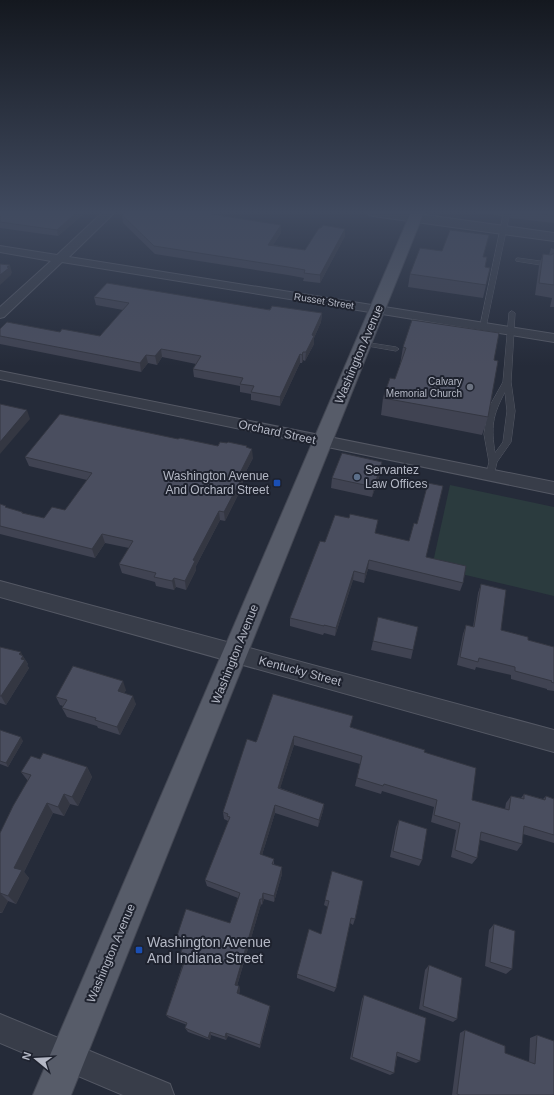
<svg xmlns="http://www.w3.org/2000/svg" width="554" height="1095" font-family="Arial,sans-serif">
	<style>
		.green { fill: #2b3b3e }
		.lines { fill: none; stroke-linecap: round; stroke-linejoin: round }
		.service-casing { stroke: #545864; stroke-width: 1 }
		.minor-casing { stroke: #545864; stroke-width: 2 }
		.tertiary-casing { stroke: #545864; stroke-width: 2 }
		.primary-casing { stroke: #424652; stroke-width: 2 }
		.service { fill: #383d49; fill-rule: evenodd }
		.minor { fill: #383d49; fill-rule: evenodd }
		.tertiary { fill: #383d49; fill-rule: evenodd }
		.primary { fill: #575c69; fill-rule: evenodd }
		.wall { fill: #404352 }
		.shaded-wall { fill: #343742 }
		.building { fill: #4a4e5f; stroke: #343742 }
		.worship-dot { fill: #6b7280; stroke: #1e222e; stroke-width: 1.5 }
		.service-dot { fill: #5c6f8a; stroke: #1e222e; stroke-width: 1.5 }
		.transit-dot { fill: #1a4fb4; stroke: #1e222e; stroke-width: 1.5 }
		.labels { text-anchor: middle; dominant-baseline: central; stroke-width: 4; stroke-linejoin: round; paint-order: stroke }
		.far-street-label { font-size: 10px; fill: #b4b8c5; stroke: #1e222e }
		.far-poi-label { font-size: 10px; fill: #b4b8c5; stroke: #1e222e; text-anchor: end }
		.street-label { font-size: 12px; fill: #b4b8c5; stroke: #1e222e }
		.poi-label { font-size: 12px; fill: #b4b8c5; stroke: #1e222e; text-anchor: start }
		.near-poi-label { font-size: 14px; fill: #b4b8c5; stroke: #1e222e; text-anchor: start }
	</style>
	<rect width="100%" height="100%" fill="#252b39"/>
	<path class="green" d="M450,485L554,507V596L432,567Z"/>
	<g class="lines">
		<defs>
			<g id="service">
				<path d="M504,212H510L486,327L483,329L480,327Z"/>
				<path d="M518,258L547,262L550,264L547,266L516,261V259Z"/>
				<path d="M512,311L515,313L511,382L515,411L511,442L497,462L494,475L490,478L486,475L489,462L484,434L488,409L503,382L509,313ZM505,392L507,411L503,442L495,453C491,427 492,416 505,392Z"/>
				<path d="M364,342L396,347L399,349L396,351L362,345V343Z"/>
			</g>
			<g id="minor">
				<path d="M103,212H115L69,257L554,334V342L62,262L4,317L0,318V307L51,261L0,252V246L57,255Z"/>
				<path d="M0,371L554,482V494L0,379Z"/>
				<path d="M0,581L554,730V752L0,597Z"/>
				<path d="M0,1014L170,1084L174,1095H123L0,1043Z"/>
			</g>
			<path id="tertiary" d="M367,212H404L554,233V241L373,216L369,215Z"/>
			<path id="primary" d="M411,212H424L71,1095H33Z"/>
		</defs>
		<use href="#service" class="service-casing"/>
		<use href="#minor" class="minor-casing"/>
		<use href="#tertiary" class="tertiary-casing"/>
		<use href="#primary" class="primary-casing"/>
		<use href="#service" class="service"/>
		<use href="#minor" class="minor"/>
		<use href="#tertiary" class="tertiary"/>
		<use href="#primary" class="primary"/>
	</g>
	<g class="wall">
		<path d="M0,212H86L58,236L0,228Z"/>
		<path d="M125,212H219L217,215L281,233L273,245L305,250L345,236L320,283L303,281L304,278L288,275L155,254L123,223L122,215Z"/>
		<path d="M474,212H503L502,216Z"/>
		<path d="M511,212H554V223L510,218Z"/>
		<path d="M551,248L554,249V307H550L552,298L535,295L539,266L543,254L549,255Z"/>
		<path d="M483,257L485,267L490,268L483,298L408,287L410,274Z"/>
		<path d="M94,297L322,313L321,322L314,338V344L305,361L303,360L302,363H300L280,406L251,400V394L240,392V386L194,377L193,369L196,364L162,357L157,365L148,363L141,372L0,344V329L60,332L100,336L123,310L96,305Z"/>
		<path d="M403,347L494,360L488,417L482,435L381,415L383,398L395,379L400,365Z"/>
		<path d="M178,439L218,446L247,447L253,458L243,477V485L225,521L220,520L196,566V570L186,590L176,587L174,590L156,586L155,582L122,573L119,564L129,548L105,543L95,558L0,534V504L7,508L22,512L23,513L44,518L65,510L87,480L29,466L25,457Z"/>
		<path d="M381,472L372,497L331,488L332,478Z"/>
		<path d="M376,533L426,557L463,583L460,591L368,569L364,583L353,580L335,636L324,633L323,635L290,626V618L325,542Z"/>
		<path d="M481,584L501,630L528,640L554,647V691L547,690V689L511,679V675L476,667L475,670L457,665L463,634L466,625L473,627L478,593Z"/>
		<path d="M373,641L413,650L411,659L371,650Z"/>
		<path d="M0,647L22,655L28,664L27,665L29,668L6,705L0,703Z"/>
		<path d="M126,690L124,693L136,704L120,735L98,728L97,726L67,717L62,708L63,706L60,705L56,697Z"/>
		<path d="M351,727L424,752L472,800L505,809L506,803L511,796L521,798L524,794L543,799L546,796L554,799V843L523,834L522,844L517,851L480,840L477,858L472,864L451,857L456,830L431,822L434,807L382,791L381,794L355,786L360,764L294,745L280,788L324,804L323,811L318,827L275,813L262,855L274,859V865L282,874L274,902L264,899L262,905L261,904L237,986H239L240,990L239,994L270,1009L260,1048L228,1036L226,1040L211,1035L210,1040L188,1032L185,1028L187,1025L169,1018L166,1015L185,957H183L181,952L184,943L180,942L177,936L230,923L238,898L207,886L205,880L228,822V821L224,819L223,812L256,742Z"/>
		<path d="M0,730L23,741L8,767L0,764Z"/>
		<path d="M40,759L87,767L92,777L78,806L70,804L64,816L53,813L24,872L29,878L16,904L8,901L2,913H0V833L28,781L21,772Z"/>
		<path d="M399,820L422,860L419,866L390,857L396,827Z"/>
		<path d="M332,871L355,919L353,925L350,923L336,988L334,992L297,978V974L321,934L328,907L324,905Z"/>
		<path d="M494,924L512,969L506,974L485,966L489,930Z"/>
		<path d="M429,965L457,1019L453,1022L419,1009L425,970Z"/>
		<path d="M364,995L420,1061L416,1063L397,1056L394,1073L390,1075L350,1059L362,999Z"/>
		<path d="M465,1030L505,1053L529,1062L530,1038L537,1035L554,1095H452L460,1033Z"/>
	</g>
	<g class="shaded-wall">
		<path d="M77,212H86L58,236L57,230Z"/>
		<path d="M212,212H219L212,222L211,214Z"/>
		<path d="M281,225V233L268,253V245Z"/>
		<path d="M345,229V236L320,283V275Z"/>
		<path d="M10,265L12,273L11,274V275L0,285V275Z"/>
		<path d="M322,313L321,322L314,338V344L305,361L306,352L312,335Z"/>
		<path d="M161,349L162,357L157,365L155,356Z"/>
		<path d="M303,352V360L302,363V355Z"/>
		<path d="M300,354V363L280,406V397Z"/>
		<path d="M146,355L148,363L141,372L140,363Z"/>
		<path d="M27,410L30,419L0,454V442Z"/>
		<path d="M252,449L253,458L243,477V485L225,521L224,512L239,475Z"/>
		<path d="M382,462L381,472L372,497L374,487Z"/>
		<path d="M219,511L220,520L196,566V570L186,590L185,581L193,560Z"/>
		<path d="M102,534L105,543L95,558L92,549Z"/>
		<path d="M369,560L368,569L364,583L365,574Z"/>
		<path d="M354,571L353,580L335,636L336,628Z"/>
		<path d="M174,578L176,587L174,590L172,581Z"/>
		<path d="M21,652L23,657V656L28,664L27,665L29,668L6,705L1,696Z"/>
		<path d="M123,681L126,690L121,700L118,691Z"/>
		<path d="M133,696L136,704L120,735L117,727Z"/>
		<path d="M294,736V745L278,795V788Z"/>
		<path d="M21,737L23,741L8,767L6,763Z"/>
		<path d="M87,767L92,777L78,806L72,797Z"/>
		<path d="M64,794L70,804L64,816L58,807Z"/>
		<path d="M47,803L53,813L24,872L29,878L16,904L8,896L14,868Z"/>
		<path d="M324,804L323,811L318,827L319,820Z"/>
		<path d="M275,805V813L260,861V854Z"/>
		<path d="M282,867V874L274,902V896Z"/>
		<path d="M0,893L8,901L2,913L0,912Z"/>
		<path d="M263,893L264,899L262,905V899Z"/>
		<path d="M260,899L261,904L236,989L235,985Z"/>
		<path d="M239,986L240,990L238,997L237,993Z"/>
		<path d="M270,1006V1009L260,1048V1045Z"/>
		<path d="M210,1032L211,1035L210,1040L208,1038Z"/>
		<path d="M226,1033L228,1036L226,1040L225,1037Z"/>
	</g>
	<g class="building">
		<path d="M0,212H77L57,230L0,222Z"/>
		<path d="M125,212H212L211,214L281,225L268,245L305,250L319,228H321L323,225L345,229L320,275L304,273L305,270L288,267L154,246L122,215Z"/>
		<path d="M531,212H554V216Z"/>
		<path d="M450,230L489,235L483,257H487L485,267L490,268L486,285L410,274L420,248L442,251Z"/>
		<path d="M554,253V285L539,283L543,254L551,255Z"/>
		<path d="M0,264L10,265L7,267L9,268L0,275Z"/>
		<path d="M107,283L270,310L272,306L280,307L322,313L312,335L314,336L306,352H303L302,355L300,354L280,397L251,392L254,386L240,384L243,378L193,369L201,356L161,349L155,356L146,355L140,363L0,336V329L7,322L60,332L62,329L100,336L129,303L94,297Z"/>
		<path d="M412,320L499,333L494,360L498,361L488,417L383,398L390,378L395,379L406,348L403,347Z"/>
		<path d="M0,404L27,410L0,442Z"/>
		<path d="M60,414L178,439L180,438L218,446L220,442L227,443L228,442L247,446L246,447L252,449L239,475L243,476L224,512L219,511L193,560L195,561L185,581L174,578L172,581L154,577L156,573L119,564L133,541L102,534L92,549L0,526V504L6,506L5,507L22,512V513L44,518L52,507L65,510L92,473L25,457Z"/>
		<path d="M342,453L382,462L374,487L332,478Z"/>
		<path d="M428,483L443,486L426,557L466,566L463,583L369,560L365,574L354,571L336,628L324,625V626L290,618L320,541L325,542L335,515L349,518L350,514L378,520L375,533L409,541L414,523L417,524Z"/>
		<path d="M481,584L506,590L501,630L528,637V640L554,647V683L551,682L552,681L515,671V667L479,658L478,662L460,657L466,625L474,627Z"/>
		<path d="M378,617L418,627L413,650L373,641Z"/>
		<path d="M0,647L21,652L19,654L23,656L21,659L25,660L1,696H0Z"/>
		<path d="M73,666L123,681L118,691L133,696L117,727L95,720L96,718L62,708L67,700L56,697Z"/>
		<path d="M273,694L353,716L350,727L425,750L424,752L427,753L476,768L472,800L509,810L511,796L524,799V794L545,800L546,796L554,799V835L524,826L522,844L481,832L477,858L455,850L460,823L434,815L437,800L384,784L383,786L357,778L362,756L294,736L278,788L324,804L319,820L275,805L260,854L274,859L272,864L282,867L274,896L263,893L262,899H260L235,985L239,986L237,993L270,1006L260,1045L226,1033L225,1037L210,1032L208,1038L185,1028L187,1023L166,1015L187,954L181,952L186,940L177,936L186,909L230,923L240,893L205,880L230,817L227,816L228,814L223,812L247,739L256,742L257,740Z"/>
		<path d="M0,730L21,737L6,763L0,761Z"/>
		<path d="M43,753L87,767L72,797L64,794L58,807L47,803L14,868L22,870L8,896L0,893V894V833L13,806L31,775L21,772L31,756L40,759Z"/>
		<path d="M399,820L427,829L422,860L393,851Z"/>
		<path d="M332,871L363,881L355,919L351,918L336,988L297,974L309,929L321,934L329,901L325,900Z"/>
		<path d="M494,924L515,931L512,969L490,962Z"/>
		<path d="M429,965L462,978L457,1019L423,1006Z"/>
		<path d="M364,995L426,1018L420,1061L397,1052L394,1073L352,1057Z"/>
		<path d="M465,1030L505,1046V1053L535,1064L537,1035L554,1041V1095H460L457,1094Z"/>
	</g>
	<linearGradient id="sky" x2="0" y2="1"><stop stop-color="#14181f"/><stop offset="0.58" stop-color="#404a5f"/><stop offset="1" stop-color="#404a5f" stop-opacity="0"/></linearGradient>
	<rect width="554" height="366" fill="url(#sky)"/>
	<circle class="worship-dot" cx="470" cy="387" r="4"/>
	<circle class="service-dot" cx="357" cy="477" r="4"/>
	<g class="transit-dot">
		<rect x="273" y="479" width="8" height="8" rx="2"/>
		<rect x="135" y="946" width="8" height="8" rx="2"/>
	</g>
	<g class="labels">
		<g class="far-street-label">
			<text transform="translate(324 301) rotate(9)">Russet Street</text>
		</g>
		<g class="far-poi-label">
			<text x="462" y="381">Calvary<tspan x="462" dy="12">Memorial Church</tspan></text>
		</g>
		<g class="street-label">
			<text transform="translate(359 354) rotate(-67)">Washington Avenue</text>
			<text transform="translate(277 432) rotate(12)">Orchard Street</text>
			<text transform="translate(235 654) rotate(-68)">Washington Avenue</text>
			<text transform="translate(300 671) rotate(15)">Kentucky Street</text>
			<text transform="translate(111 953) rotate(-67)">Washington Avenue</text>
		</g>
		<g class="poi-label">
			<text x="365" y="470">Servantez<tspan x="365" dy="14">Law Offices</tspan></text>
			<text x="269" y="476" text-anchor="end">Washington Avenue<tspan x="269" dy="14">And Orchard Street</tspan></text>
		</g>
		<g class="near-poi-label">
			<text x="147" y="942">Washington Avenue<tspan x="147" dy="16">And Indiana Street</tspan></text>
		</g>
	</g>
	<g transform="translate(36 1059) rotate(288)" stroke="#1e222e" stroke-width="3" paint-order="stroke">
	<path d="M0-3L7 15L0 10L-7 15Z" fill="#b4b8c5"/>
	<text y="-6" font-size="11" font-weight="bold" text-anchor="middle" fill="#b4b8c5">N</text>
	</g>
</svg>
